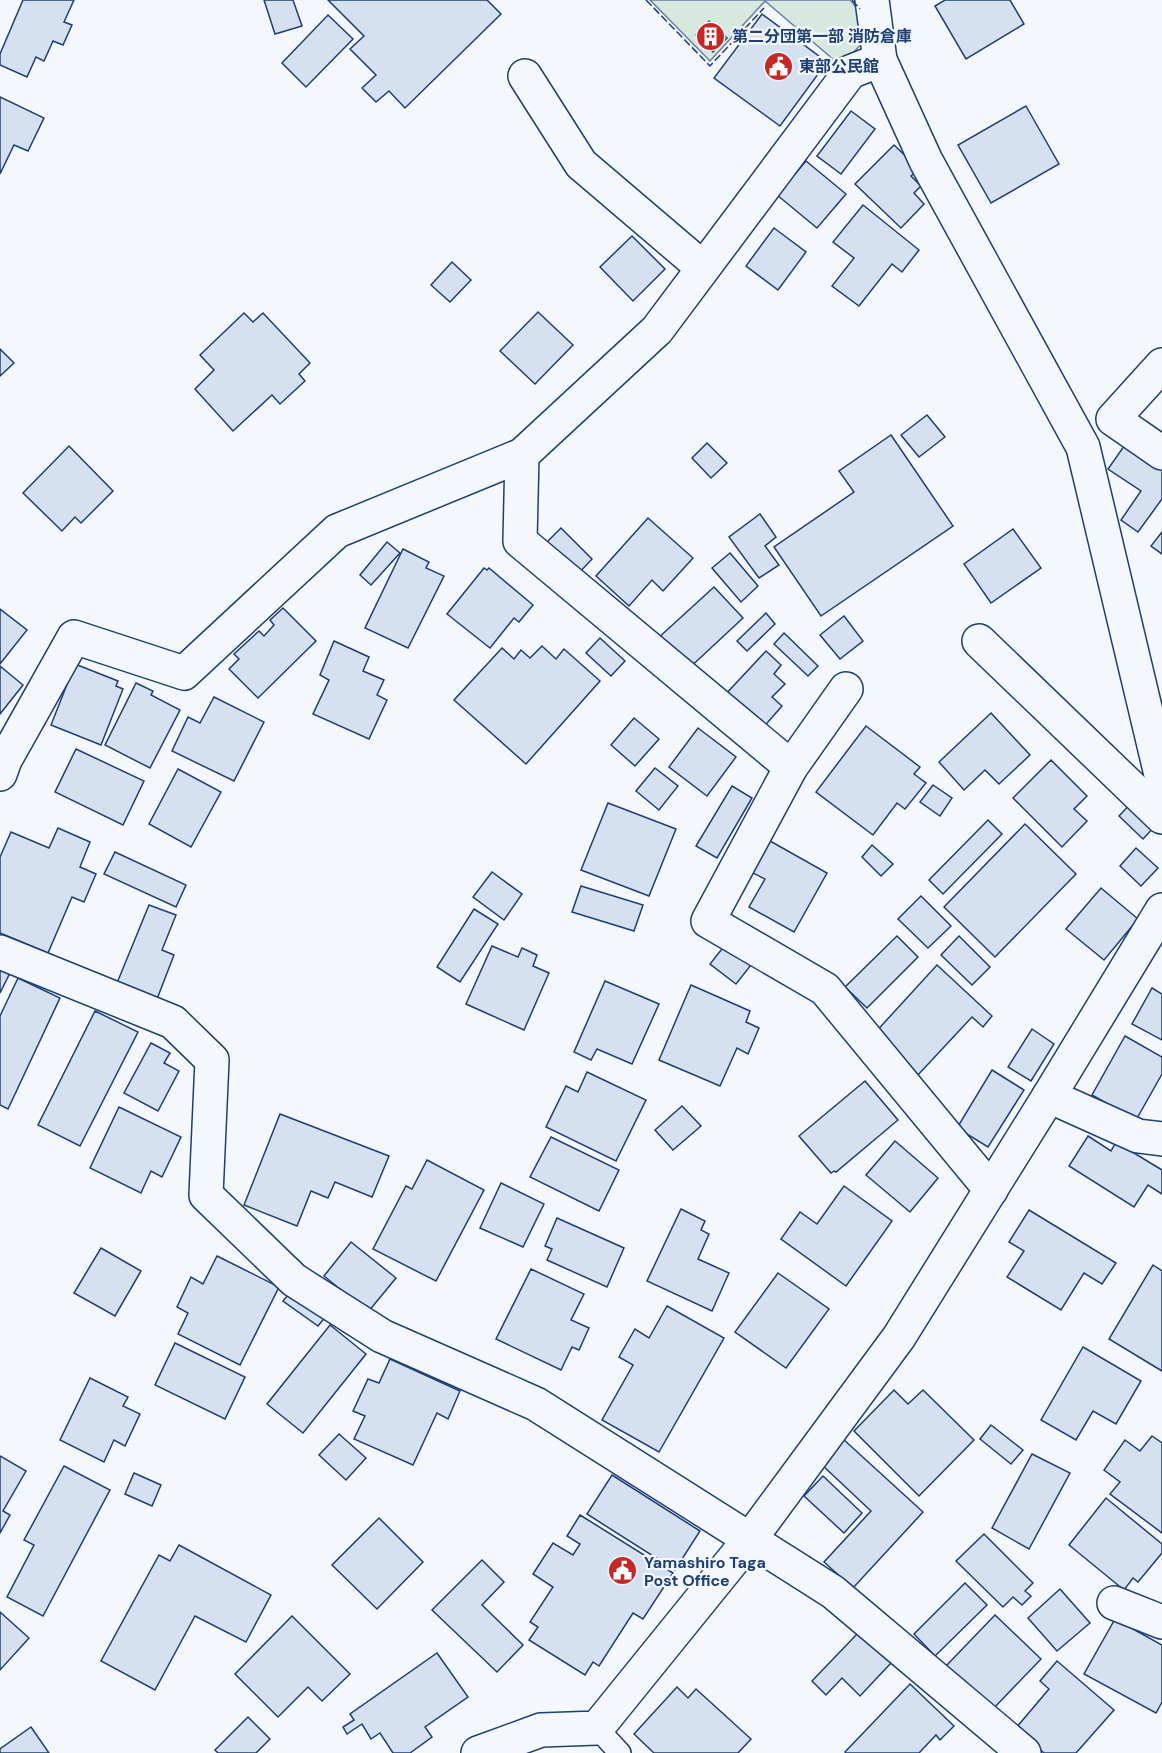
<svg xmlns="http://www.w3.org/2000/svg" width="1162" height="1753" font-family="'DM Sans','Noto Sans JP',sans-serif">
	<style>
		.green { fill: #d7e8df; stroke: #687fa3; stroke-width: 1.5 }
		.building { fill: #d5e0f0; stroke: #1d3f73; stroke-width: 1.5 }
		.lines { fill: none; stroke-linecap: round; stroke-linejoin: round }
		.lane-casing { stroke: #1d3f73; stroke-width: 24 }
		.street-casing { stroke: #1d3f73; stroke-width: 36 }
		.lane { stroke: #f4f7fb; stroke-width: 21 }
		.street { stroke: #f4f7fb; stroke-width: 33 }
		.fence { stroke: #1d3f73; stroke-width: 1.5; stroke-dasharray: 8 3; stroke-linecap: butt }
		.labels { text-anchor: middle; dominant-baseline: central; stroke-width: 4.5; stroke-linejoin: round; paint-order: stroke }
		.poi-label { font-size: 16px; font-weight: bold; fill: #1d3f73; stroke: #f4f7fb; text-anchor: start }
	</style>
	<rect width="100%" height="100%" fill="#f4f7fb"/>
	<path class="green" d="M650,0H850L875,29L841,66L765,1L710,61Z"/>
	<g class="building">
		<path d="M23,0H74L64,22L72,25L63,45L53,41L44,61L36,57L27,77L0,65V54Z"/>
		<path d="M264,0H293L302,26L275,34Z"/>
		<path d="M328,0H487L501,14L405,108L389,91L376,102L362,88L376,75L350,49L364,36Z"/>
		<path d="M945,0H1010L1024,24L966,59L935,6Z"/>
		<path d="M762,14L827,62L780,126L714,78Z"/>
		<path d="M328,15L353,39L306,87L282,63Z"/>
		<path d="M709,21L727,38L713,52L696,35Z"/>
		<path d="M0,97L44,118L28,151L14,145L0,174Z"/>
		<path d="M1026,106L1059,164L991,203L958,145Z"/>
		<path d="M851,111L875,129L841,174L817,156Z"/>
		<path d="M894,145L919,169L911,176L921,186L914,193L924,204L901,228L855,184Z"/>
		<path d="M806,161L846,194L817,228L777,195Z"/>
		<path d="M863,205L919,250L902,272L892,264L859,306L832,286L854,258L833,242Z"/>
		<path d="M774,228L806,252L778,290L746,266Z"/>
		<path d="M632,236L665,269L633,301L600,267Z"/>
		<path d="M452,262L471,280L450,302L431,285Z"/>
		<path d="M538,312L573,345L535,384L500,351Z"/>
		<path d="M244,313L253,322L263,313L310,363L299,374L305,381L280,404L272,395L233,431L195,389L214,370L200,355Z"/>
		<path d="M0,349L14,363L0,376Z"/>
		<path d="M927,415L945,437L919,457L901,435Z"/>
		<path d="M891,435L953,526L821,616L774,547L854,492L839,471Z"/>
		<path d="M1129,439L1162,463V499L1138,532L1121,520L1141,491L1108,469Z"/>
		<path d="M707,443L727,463L711,478L692,458Z"/>
		<path d="M69,446L113,491L81,523L75,517L62,531L23,493Z"/>
		<path d="M760,514L776,537L765,546L779,565L759,578L729,537Z"/>
		<path d="M648,518L693,558L663,591L652,580L629,606L596,576Z"/>
		<path d="M561,528L592,559L577,575L545,544Z"/>
		<path d="M1013,529L1041,568L991,603L964,564Z"/>
		<path d="M1162,532V554L1151,546Z"/>
		<path d="M387,542L400,553L371,585L360,575Z"/>
		<path d="M403,549L429,562L426,568L444,576L408,648L365,628Z"/>
		<path d="M730,553L758,586L741,602L712,568Z"/>
		<path d="M484,568L487,570L489,568L533,605L519,622L514,618L490,648L447,614Z"/>
		<path d="M714,587L743,618L685,672L656,640Z"/>
		<path d="M283,608L316,641L258,698L229,669L239,659L234,654L259,631L264,636L274,625L270,620Z"/>
		<path d="M0,609L27,630L0,664Z"/>
		<path d="M766,613L775,624L747,651L737,641Z"/>
		<path d="M844,616L863,641L840,659L820,635Z"/>
		<path d="M784,633L818,666L808,676L774,644Z"/>
		<path d="M600,638L625,661L611,676L586,653Z"/>
		<path d="M334,641L369,657L363,671L384,680L377,695L387,700L369,739L313,714L329,680L320,675Z"/>
		<path d="M542,646L556,659L564,649L600,681L526,764L454,700L502,648L514,659L521,650L530,658Z"/>
		<path d="M766,651L781,665L774,674L785,684L772,697L782,706L761,730L724,696Z"/>
		<path d="M75,664L118,681L116,686L123,689L101,745L51,725Z"/>
		<path d="M0,666L23,685L0,714Z"/>
		<path d="M136,683L153,691L151,695L180,710L150,768L105,745Z"/>
		<path d="M214,697L264,722L234,781L172,751L188,717L200,723Z"/>
		<path d="M991,713L1030,755L999,784L985,770L964,790L939,762Z"/>
		<path d="M634,718L659,739L635,766L611,745Z"/>
		<path d="M866,726L920,767L914,774L926,783L905,809L897,803L873,835L816,792Z"/>
		<path d="M698,728L736,757L707,796L669,767Z"/>
		<path d="M76,749L144,781L123,825L55,792Z"/>
		<path d="M1051,760L1087,796L1074,809L1087,821L1062,847L1013,798Z"/>
		<path d="M655,768L678,786L659,810L636,791Z"/>
		<path d="M178,769L221,792L191,847L149,824Z"/>
		<path d="M933,785L952,798L940,816L920,802Z"/>
		<path d="M732,786L752,798L717,858L696,846Z"/>
		<path d="M1133,801L1157,824L1143,839L1119,816Z"/>
		<path d="M608,803L676,829L649,896L581,870Z"/>
		<path d="M988,820L1002,834L943,894L929,880Z"/>
		<path d="M1025,824L1076,874L995,957L944,907Z"/>
		<path d="M58,828L90,842L80,867L96,874L84,902L72,897L48,953L0,933V857L11,832L49,848Z"/>
		<path d="M763,837L827,873L794,932L749,907L765,879L745,869Z"/>
		<path d="M872,845L893,864L881,876L862,857Z"/>
		<path d="M1136,848L1158,868L1141,886L1120,866Z"/>
		<path d="M115,852L186,885L176,907L104,874Z"/>
		<path d="M492,872L522,894L504,920L473,897Z"/>
		<path d="M581,886L643,905L634,931L572,912Z"/>
		<path d="M1101,888L1138,919L1104,960L1066,929Z"/>
		<path d="M921,896L951,926L928,948L898,919Z"/>
		<path d="M149,905L176,915L162,950L174,955L157,999L117,983Z"/>
		<path d="M474,909L498,924L460,982L437,967Z"/>
		<path d="M897,936L918,957L867,1008L845,987Z"/>
		<path d="M959,936L990,967L972,985L941,955Z"/>
		<path d="M725,945L751,965L736,984L710,964Z"/>
		<path d="M492,946L518,957L522,948L537,955L533,966L549,973L524,1030L466,1004Z"/>
		<path d="M937,965L992,1016L983,1027L972,1017L917,1076L873,1035Z"/>
		<path d="M0,968L10,973L0,993Z"/>
		<path d="M18,978L60,998L8,1109L0,1105V1016Z"/>
		<path d="M605,981L659,1004L632,1064L597,1049L591,1060L574,1052Z"/>
		<path d="M691,985L750,1011L746,1022L759,1028L748,1054L737,1048L720,1086L659,1060Z"/>
		<path d="M1152,988L1162,994V1040L1132,1024Z"/>
		<path d="M95,1011L138,1032L80,1146L38,1125Z"/>
		<path d="M1032,1029L1054,1044L1031,1081L1008,1067Z"/>
		<path d="M1125,1036L1162,1057V1074L1136,1120L1092,1095Z"/>
		<path d="M151,1043L170,1053L164,1063L179,1071L158,1111L124,1093Z"/>
		<path d="M992,1070L1024,1090L988,1147L957,1128Z"/>
		<path d="M587,1072L646,1100L616,1161L546,1127L566,1086L578,1092Z"/>
		<path d="M865,1081L898,1120L836,1172L834,1171L831,1173L799,1136Z"/>
		<path d="M682,1106L701,1126L673,1150L655,1130Z"/>
		<path d="M119,1107L181,1137L162,1177L151,1171L141,1193L90,1168Z"/>
		<path d="M280,1114L389,1156L372,1197L335,1182L328,1198L311,1191L297,1226L244,1205Z"/>
		<path d="M1088,1136L1111,1151L1116,1142L1162,1170V1194L1148,1185L1134,1207L1069,1166Z"/>
		<path d="M551,1137L619,1170L599,1211L530,1177Z"/>
		<path d="M895,1141L938,1178L910,1212L866,1175Z"/>
		<path d="M427,1160L484,1190L436,1281L373,1249L406,1186L412,1189Z"/>
		<path d="M501,1183L544,1204L523,1247L480,1228Z"/>
		<path d="M844,1186L892,1221L846,1286L781,1239L800,1212L817,1224Z"/>
		<path d="M681,1209L705,1221L701,1230L709,1234L698,1259L729,1273L712,1311L647,1281Z"/>
		<path d="M1029,1210L1116,1263L1102,1284L1084,1273L1061,1310L1007,1277L1024,1251L1009,1242Z"/>
		<path d="M557,1218L624,1248L607,1287L547,1260L552,1249L545,1246Z"/>
		<path d="M351,1242L396,1278L368,1312L324,1276Z"/>
		<path d="M101,1248L141,1271L115,1316L74,1293Z"/>
		<path d="M217,1256L279,1287L240,1365L178,1334L188,1313L177,1307L191,1277L203,1284Z"/>
		<path d="M1153,1265L1162,1271V1371L1109,1339Z"/>
		<path d="M531,1269L584,1294L571,1320L589,1328L579,1350L572,1347L561,1370L496,1339Z"/>
		<path d="M778,1273L829,1309L786,1368L735,1332Z"/>
		<path d="M292,1290L327,1315L318,1326L283,1301Z"/>
		<path d="M667,1306L724,1338L659,1452L602,1420L633,1365L619,1357L635,1329L649,1338Z"/>
		<path d="M330,1325L366,1354L303,1433L267,1404Z"/>
		<path d="M175,1343L245,1377L225,1419L155,1385Z"/>
		<path d="M1083,1347L1141,1381L1116,1424L1093,1411L1076,1440L1041,1420Z"/>
		<path d="M390,1359L460,1391L448,1419L437,1413L413,1465L354,1439L365,1416L353,1411L368,1379L379,1383Z"/>
		<path d="M90,1378L128,1397L123,1406L140,1414L125,1446L114,1440L104,1462L60,1440Z"/>
		<path d="M894,1390L908,1404L923,1390L974,1440L919,1496L854,1431Z"/>
		<path d="M991,1425L1023,1450L1011,1464L980,1439Z"/>
		<path d="M339,1434L366,1458L346,1480L319,1455Z"/>
		<path d="M1152,1436L1162,1443V1533L1110,1494L1120,1482L1104,1470L1125,1440L1140,1451Z"/>
		<path d="M843,1439L923,1512L853,1588L824,1562L871,1511L821,1464Z"/>
		<path d="M1032,1454L1070,1473L1029,1549L992,1528Z"/>
		<path d="M0,1456L26,1471L3,1511L10,1515L0,1533Z"/>
		<path d="M64,1466L110,1490L43,1616L7,1597L34,1545L24,1540Z"/>
		<path d="M134,1473L161,1485L152,1506L125,1494Z"/>
		<path d="M612,1475L700,1531L675,1570L587,1514Z"/>
		<path d="M823,1476L862,1513L844,1533L804,1496Z"/>
		<path d="M1106,1498L1162,1544V1553L1138,1582L1133,1578L1124,1590L1069,1545Z"/>
		<path d="M580,1515L673,1573L643,1619L633,1613L599,1666L593,1662L585,1675L529,1640L538,1627L530,1622L553,1587L533,1574L553,1543L573,1555L580,1544L567,1536Z"/>
		<path d="M379,1518L423,1562L377,1609L332,1565Z"/>
		<path d="M984,1534L1033,1583L1025,1591L1031,1596L1022,1605L1013,1597L1003,1607L956,1561Z"/>
		<path d="M179,1545L271,1595L246,1642L195,1616L155,1690L101,1661L159,1555L170,1561Z"/>
		<path d="M482,1560L504,1582L482,1605L523,1645L497,1672L432,1610Z"/>
		<path d="M965,1583L987,1605L935,1656L914,1634Z"/>
		<path d="M1060,1589L1090,1623L1057,1651L1028,1618Z"/>
		<path d="M0,1612L29,1638L0,1670Z"/>
		<path d="M995,1615L1041,1659L992,1710L946,1666Z"/>
		<path d="M292,1616L350,1674L322,1701L308,1687L278,1717L235,1674Z"/>
		<path d="M1115,1619L1162,1645V1702L1156,1713L1084,1674Z"/>
		<path d="M858,1633L891,1663L860,1696L842,1678L826,1695L812,1681Z"/>
		<path d="M437,1653L468,1697L425,1727L432,1737L410,1753H393L380,1733L371,1739L362,1724L347,1734L343,1727L354,1720L350,1714Z"/>
		<path d="M1057,1661L1114,1710L1076,1753H1044L1016,1728L1049,1689L1040,1681Z"/>
		<path d="M910,1684L954,1726L940,1740L936,1735L919,1753H846L845,1752Z"/>
		<path d="M677,1687L688,1698L696,1689L751,1739L738,1753H654L634,1734Z"/>
		<path d="M248,1717L270,1739L256,1753H218L215,1750Z"/>
		<path d="M31,1727L49,1753H0V1749Z"/>
	</g>
	<g class="lines">
		<defs>
			<path id="lane" d="M597,1728L620,1753"/>
			<g id="street">
				<path d="M872,0L880,60L926,161L1083,447L1162,779"/>
				<path d="M525,76L581,164L703,268"/>
				<path d="M1162,365L1113,419L1162,453"/>
				<path d="M522,455L520,541L791,767"/>
				<path d="M979,641L1162,817"/>
				<path d="M846,689L791,767L708,921L825,989L991,1190"/>
				<path d="M0,774L5,760L74,637L184,673L337,531L522,455L657,330L850,72L880,60"/>
				<path d="M0,952L173,1022L212,1060L206,1195L294,1280L382,1336L536,1404L833,1592L1024,1753"/>
				<path d="M1049,1096L1138,1136L1162,1139"/>
				<path d="M1114,1603L1162,1622"/>
				<path d="M478,1753L541,1730L597,1728L750,1539L899,1337L1049,1096L1162,910"/>
			</g>
		</defs>
		<use href="#lane" class="lane-casing"/>
		<use href="#street" class="street-casing"/>
		<use href="#lane" class="lane"/>
		<use href="#street" class="street"/>
		<g class="fence">
			<path d="M646,0L710,66L764,8"/>
			<path d="M852,0L860,9"/>
		</g>
	</g>
	<defs>
		<symbol id="building-disc" viewBox="-11 -11 22 22"><circle r="9.5" fill="#c62828" stroke="#f4f7fb"/><path d="M-4-6H4V6H1V3H-1V6H-4ZM-2.5-4.3h1.7v1.8h-1.7ZM.8-4.3h1.7v1.8H.8ZM-2.5-1h1.7V.8h-1.7ZM.8-1h1.7V.8H.8Z" fill="#fff"/></symbol>
		<symbol id="civic-disc" viewBox="-11 -11 22 22"><circle r="9.5" fill="#c62828" stroke="#f4f7fb"/><path d="M-.6-6.5H3V-4.5H.6V-3L4-1V1h2V6H-6V1h2V-1L-.6-3ZM-1.2 2.5V6h2.4V2.5Z" fill="#fff"/></symbol>
	</defs>
	<g fill-rule="evenodd">
		<use href="#building-disc" x="694" y="20" width="33" height="33"/>
		<use href="#civic-disc" x="762" y="50" width="33" height="33"/>
		<use href="#civic-disc" x="606" y="1554" width="33" height="33"/>
	</g>
	<g class="labels">
		<g class="poi-label">
			<text x="732" y="36">第二分団第一部 消防倉庫</text>
			<text x="799" y="66">東部公民館</text>
			<text x="644" y="1562">Yamashiro Taga<tspan x="644" dy="18">Post Office</tspan></text>
		</g>
	</g>
</svg>
